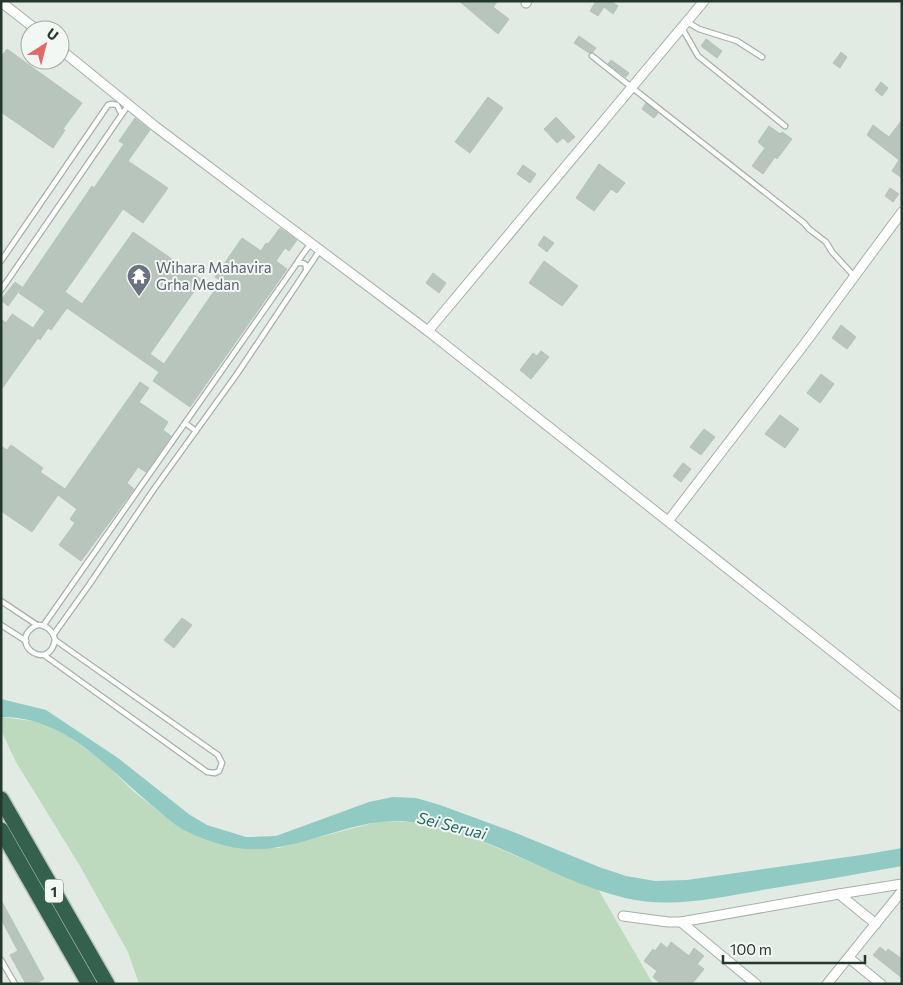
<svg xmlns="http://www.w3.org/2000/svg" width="903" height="985" font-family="Commissioner,sans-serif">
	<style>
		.green { fill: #bdd9be }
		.water { fill: #91c9c3 }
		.building { fill: #b8c5bd; stroke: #b5c3ba }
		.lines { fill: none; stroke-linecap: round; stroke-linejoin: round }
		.lane-casing { stroke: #a5b1aa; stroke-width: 7 }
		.street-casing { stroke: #a5b1aa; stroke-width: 11 }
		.highway-casing { stroke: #bdc4c0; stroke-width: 18 }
		.lane { stroke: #fff; stroke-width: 4.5 }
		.street { stroke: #fff; stroke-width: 9 }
		.highway { stroke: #34614d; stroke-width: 15 }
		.labels { text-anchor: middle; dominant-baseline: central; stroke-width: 4; stroke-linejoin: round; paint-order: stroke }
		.shield { fill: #f2f7f3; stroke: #627269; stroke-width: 1 }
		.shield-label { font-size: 14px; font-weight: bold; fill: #24392e }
		.worship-label { font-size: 15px; fill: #5b616d; stroke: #f2f7f3; text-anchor: start }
		.water-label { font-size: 16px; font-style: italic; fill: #266d67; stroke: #f2f7f3 }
	</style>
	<rect width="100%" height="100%" fill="#e2eae4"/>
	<path class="green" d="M1,717L40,722L66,735L103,761L134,792L181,828L227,846L278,848L381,821L411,822L465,834L546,869L598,889L653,984H139L128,952L80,866L16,762L1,730Z"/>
	<path class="water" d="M1,699L46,710L118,758L190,815L207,825L246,837L276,836L369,802L393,797L416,798L440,805L516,833L599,867L626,876L655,881L687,880L868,854L902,848V866C857,874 813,882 768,889C721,897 672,909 625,898C551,880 487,831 411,822C347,814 292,862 227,846C212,842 195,836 182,829C174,824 166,817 159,811C111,773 68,716 1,717Z"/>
	<g class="building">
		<path d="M459,1H498L493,7L509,19L498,34Z"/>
		<path d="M596,1H611L618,6L613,14L604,7L598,16L590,11Z"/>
		<path d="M579,36L596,48L593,52L589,53L574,43Z"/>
		<path d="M706,39L722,51L717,58L701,46Z"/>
		<path d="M7,49L82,103L63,129L65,130L53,148L1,112V57Z"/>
		<path d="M841,52L847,57L840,68L833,63Z"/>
		<path d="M611,60L629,73L626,77L608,64Z"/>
		<path d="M881,82L888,88L882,96L875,90Z"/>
		<path d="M488,97L503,108L470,153L455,142Z"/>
		<path d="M646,103L658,113L654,118L642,109Z"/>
		<path d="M556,117L575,137L568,143L563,138L557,143L544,129Z"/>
		<path d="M135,118L150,130L128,161L168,188L143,223L123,209L65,292L82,304L133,232L202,280L150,354L164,364L221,281L215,277L242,238L261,251L266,243L268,244L280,228L297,240L289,251L285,248L276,261L287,269L190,407L153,381L159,372L67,308L51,330L48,328L40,340L38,338L1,390V319L6,323L12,314L33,328L45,311L19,293L92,186L94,188L124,144L119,141Z"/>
		<path d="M902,120V178L892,171L899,160L867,135L873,125L889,137Z"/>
		<path d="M769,126L780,134L782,132L792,139L777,159L775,157L763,174L752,166L765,148L758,142Z"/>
		<path d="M599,164L625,183L617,193L611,189L594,211L576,198Z"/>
		<path d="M523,165L536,174L530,183L517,174Z"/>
		<path d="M890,188L899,194L893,202L885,196Z"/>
		<path d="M544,236L554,243L547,252L538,245Z"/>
		<path d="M544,261L578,286L562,306L529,283Z"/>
		<path d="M433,273L446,283L439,293L426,283Z"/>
		<path d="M15,282L22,287L8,306L1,300Z"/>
		<path d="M841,325L856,337L847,349L832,338Z"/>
		<path d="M541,351L549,357L531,379L520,370L533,353L537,356Z"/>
		<path d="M821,374L834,384L820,403L807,393Z"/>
		<path d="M140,382L149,388L139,402L168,422L163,430L171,436L146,472L138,467L127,483L134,489L81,561L59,545L75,523L70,519L77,509L58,495L32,532L1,511V446L7,450L11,445L43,468L40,472L65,489Z"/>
		<path d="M780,415L799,429L785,448L765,434Z"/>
		<path d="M704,429L715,437L701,455L690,447Z"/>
		<path d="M683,463L691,469L681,482L673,476Z"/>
		<path d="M182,618L192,625L174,648L164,640Z"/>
		<path d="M1,900L44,979L35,984H26L10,955L18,951L1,919Z"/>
		<path d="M671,942L689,956L694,948L704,956L697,964L704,969L692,984H661L653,977L657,971L644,961L653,949L655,951L661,943L667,948Z"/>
		<path d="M880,947L886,952L888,949L902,959V978L873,955Z"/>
	</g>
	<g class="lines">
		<defs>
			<g id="lane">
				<path d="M687,22L699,29L737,41L762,57"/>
				<path d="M682,28L698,56L785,126"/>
				<path d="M592,56L804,223L809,229L826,242L832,252L854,276"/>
				<path d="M1,261L108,105L112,104L117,105L121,113"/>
				<path d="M298,261L311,243"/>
				<path d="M1,290L129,104"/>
				<path d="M185,423L196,431"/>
				<path d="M1,601L37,625"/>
				<path d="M1,625L26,641"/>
				<path d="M43,626L297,263H303L306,265V269"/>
				<path d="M54,634L89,585L154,489L237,374L320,250"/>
				<path d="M44,655L207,772L215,773L219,771L222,763L218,755L55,640C53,630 42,620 32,628C10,645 49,672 55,640"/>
				<path d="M1,960L15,984"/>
			</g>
			<g id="street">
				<path d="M1,2L37,30"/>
				<path d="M526,3L527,1"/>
				<path d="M60,49L156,127L428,331L901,706L902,705"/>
				<path d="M428,331L704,1"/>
				<path d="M669,520L806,342L902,212"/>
				<path d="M839,894L876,924"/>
				<path d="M623,916L668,922H681L839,894L902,884"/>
				<path d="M681,922L756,984"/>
				<path d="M849,958L881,984"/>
				<path d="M827,984L902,891"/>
			</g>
			<g id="highway">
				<path d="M1,799L107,984"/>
				<path d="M1,830L89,984"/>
			</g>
		</defs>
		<use href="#lane" class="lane-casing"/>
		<use href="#street" class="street-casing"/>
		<use href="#highway" class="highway-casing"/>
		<use href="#lane" class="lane"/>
		<use href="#street" class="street"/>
		<use href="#highway" class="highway"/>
	</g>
	<defs>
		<symbol id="temple-pin" viewBox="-11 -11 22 30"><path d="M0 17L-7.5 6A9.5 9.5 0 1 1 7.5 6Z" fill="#6b7280" stroke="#f2f7f3"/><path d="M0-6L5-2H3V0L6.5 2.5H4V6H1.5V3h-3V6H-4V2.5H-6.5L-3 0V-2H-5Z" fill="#fff"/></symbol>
	</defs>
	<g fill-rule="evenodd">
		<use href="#temple-pin" x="125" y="262" width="28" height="38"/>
	</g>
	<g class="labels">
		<rect class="shield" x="45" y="879.5" width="18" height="23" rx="4"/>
		<g class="shield-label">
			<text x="54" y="891">1</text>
		</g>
		<g class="worship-label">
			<text x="156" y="267">Wihara Mahavira<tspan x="156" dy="17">Grha Medan</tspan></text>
		</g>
		<g class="water-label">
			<text transform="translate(452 825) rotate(14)">Sei Seruai</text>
		</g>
	</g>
	<rect width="903" height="985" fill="none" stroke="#24392e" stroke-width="5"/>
	<g transform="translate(45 45) rotate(36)"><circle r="24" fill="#f2f7f3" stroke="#a0aba4"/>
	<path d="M0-4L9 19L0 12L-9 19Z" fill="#e06a6a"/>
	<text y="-8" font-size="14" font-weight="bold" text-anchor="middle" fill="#24392e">U</text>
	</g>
	<path d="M723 955v8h142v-8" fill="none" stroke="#24392e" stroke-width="2.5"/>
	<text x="730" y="955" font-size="15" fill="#24392e" stroke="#f2f7f3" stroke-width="4" paint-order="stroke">100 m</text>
</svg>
